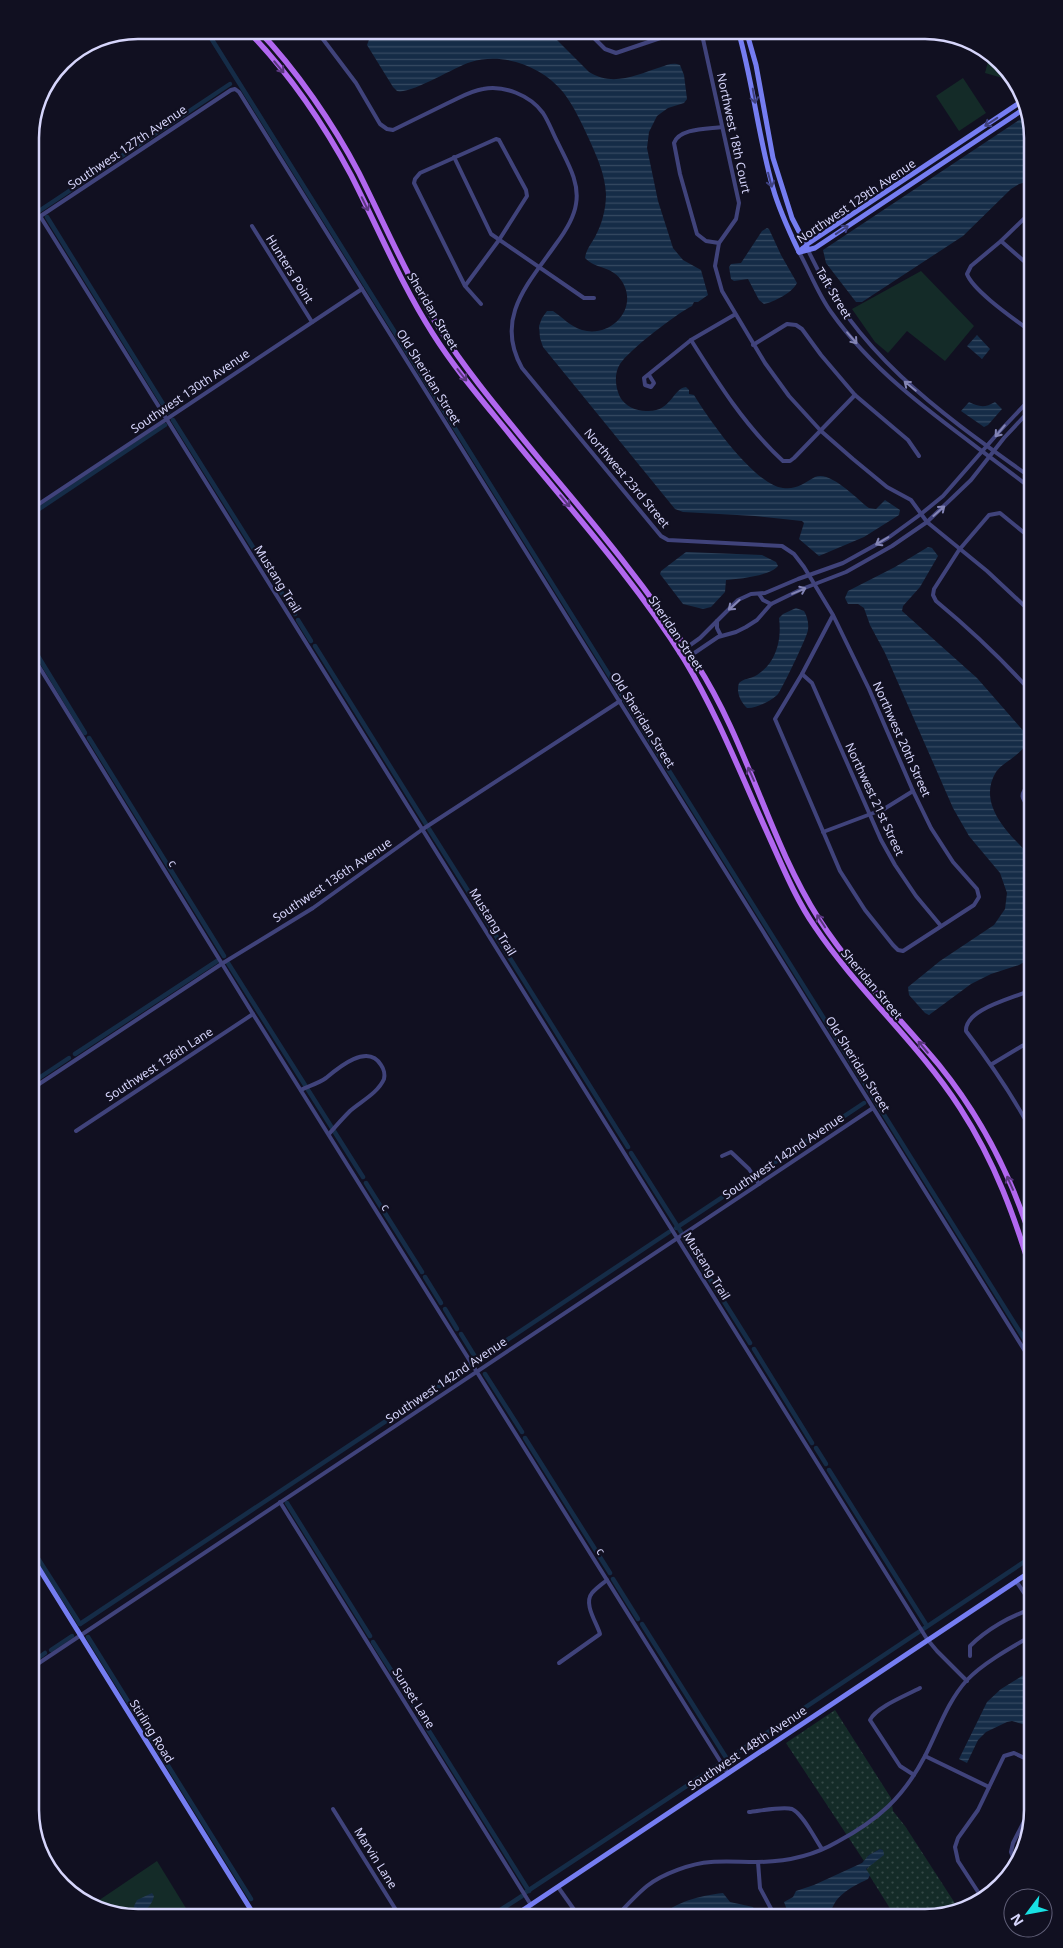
<svg xmlns="http://www.w3.org/2000/svg" width="1063" height="1948" font-family="'Noto Sans',sans-serif">
	<style>
		.grass { fill: url(#grass-dots) }
		.green { fill: #142b28 }
		.water { fill: url(#water-rules) }
		.lines { fill: none; stroke-linecap: round; stroke-linejoin: round }
		.canal { stroke: #152c47; stroke-width: 4.5 }
		.street { stroke: #40437b; stroke-width: 4 }
		.secondary { stroke: #757df1; stroke-width: 5 }
		.primary { stroke: #b167ef; stroke-width: 5.5 }
		.oneway { stroke: #59377e }
		.oneway2 { stroke: #3e417f }
		.oneway3 { stroke: #8485b5 }
		.labels { text-anchor: middle; dominant-baseline: central; stroke-width: 4.5; stroke-linejoin: round; paint-order: stroke }
		.street-label { font-size: 12px; fill: #d6d5fb; stroke: #111021 }
		.rim { fill: none; stroke: #d6d5fb; stroke-width: 2.5 }
	</style>
	<defs>
		<pattern id="grass-dots" width="8" height="8" patternUnits="userSpaceOnUse" patternTransform="scale(1.25)"><rect width="8" height="8" fill="#142b28"/><path d="M2 2h.1M6 6h.1" fill="none" stroke="#354948" stroke-width="1.8" stroke-linecap="round"/></pattern>
		<pattern id="water-rules" width="6" height="5" patternUnits="userSpaceOnUse" patternTransform="scale(1.25)"><rect width="6" height="5" fill="#152c47"/><path d="M0 2.5h6" fill="none" stroke="#364a62"/></pattern>
	</defs>
	<rect width="100%" height="100%" fill="#111021"/>
	<path class="grass" d="M835,1710L891,1798L893,1811L905,1826L960,1911L926,1918H896L866,1870L883,1850L880,1849L869,1855L864,1861L786,1743Z"/>
	<g class="green">
		<path d="M990,54L1013,81L985,73Z"/>
		<path d="M963,78L986,113L959,131L936,96Z"/>
		<path d="M921,271L974,326L945,361L907,331L888,353L875,342L852,309Z"/>
		<path d="M157,1861L192,1918H131L92,1905Z"/>
	</g>
	<g class="water">
		<path d="M382,30H547L589,72C613,87 636,75 661,67C667,65 673,62 680,65L684,75L687,99L684,103L668,108L657,116L649,132L647,148L658,201L673,248L683,260L701,270L708,295L698,302H694L692,306C676,314 629,350 620,364C614,373 615,387 620,397C625,406 636,411 646,411C671,413 673,388 686,387L689,390V394L694,395C709,420 755,485 783,488C796,490 804,483 815,477C830,470 857,499 869,508L876,509L885,500L900,510L899,515L864,537L819,556L799,539L804,523L802,521L755,516L683,512L675,509L543,347L540,338L539,326L542,318L547,311H553C562,317 571,327 582,330C610,338 638,310 623,283C613,265 596,270 585,258C586,250 591,244 595,237C602,224 606,209 606,194C605,174 597,157 589,139C582,124 574,106 563,92C542,66 503,52 471,62C454,67 410,95 397,91L393,87L367,45L370,37Z"/>
		<path d="M1028,114L1033,137V180L1019,184L1011,189L963,236L862,302H856L826,263L823,250Z"/>
		<path d="M767,228L769,229L781,255L797,283C792,293 774,302 764,304L759,300L748,279L734,281L731,279L729,267L731,264L741,263L762,231Z"/>
		<path d="M977,335L990,349L982,359L967,346Z"/>
		<path d="M969,402C979,407 985,408 995,402L1002,409L988,425L984,427L961,411Z"/>
		<path d="M928,547L932,548L938,556L920,587L903,606L902,611L977,678L1027,735C1030,752 1004,760 996,772C980,798 999,823 1016,841C1022,847 1026,852 1033,857V957L1019,965L991,974L971,984L929,1015L925,1013L909,995L908,987L940,961L994,925L1005,909L1007,893L1000,873L969,836L953,808L885,653L870,625L864,608L858,604H848L845,598L848,591L895,567Z"/>
		<path d="M686,552L762,555L776,562L778,566C770,576 738,579 726,580L725,592L711,607L703,609L683,604L660,574L661,571Z"/>
		<path d="M796,608L804,611C807,616 809,623 808,630C807,637 783,687 778,694C773,700 755,709 747,708C740,701 736,692 739,683C744,678 751,679 757,675C776,663 782,640 779,618L783,614Z"/>
		<path d="M1033,1669V1727L1012,1721L1007,1722L986,1732L978,1740L967,1763L959,1759L987,1702L1001,1689Z"/>
		<path d="M880,1849L883,1850L884,1855L866,1869L870,1875L868,1879C850,1888 832,1896 830,1918H812C807,1910 801,1914 793,1917L787,1910L784,1902L793,1897L796,1891L814,1885L862,1863L869,1855Z"/>
		<path d="M152,1893L154,1896C152,1905 146,1912 136,1912L134,1906L137,1900Z"/>
		<path d="M723,1893L730,1902L753,1907L759,1918H658C677,1901 699,1896 723,1893Z"/>
	</g>
	<g class="lines">
		<g class="canal">
			<path d="M206,30L1033,1353"/>
			<path d="M30,217L230,84"/>
			<path d="M47,217L168,412"/>
			<path d="M173,420L295,614"/>
			<path d="M30,515L165,425"/>
			<path d="M298,620L311,641"/>
			<path d="M30,643L85,733"/>
			<path d="M315,646L426,824"/>
			<path d="M89,738L224,956"/>
			<path d="M429,829L470,894"/>
			<path d="M473,899L628,1147"/>
			<path d="M228,963L363,1177"/>
			<path d="M75,1054L217,961"/>
			<path d="M36,1080L69,1058"/>
			<path d="M631,1153L681,1232"/>
			<path d="M366,1183L422,1272"/>
			<path d="M676,1228L864,1103"/>
			<path d="M684,1238L750,1343"/>
			<path d="M425,1277L441,1303"/>
			<path d="M445,1309L457,1329"/>
			<path d="M461,1334L477,1360L669,1232"/>
			<path d="M754,1349L812,1443"/>
			<path d="M485,1374L522,1432"/>
			<path d="M525,1438L610,1573"/>
			<path d="M816,1448L826,1464"/>
			<path d="M829,1470L927,1626"/>
			<path d="M287,1503L370,1636"/>
			<path d="M30,1546L80,1624"/>
			<path d="M613,1579L638,1619"/>
			<path d="M80,1624L469,1366"/>
			<path d="M642,1624L727,1759"/>
			<path d="M88,1637L251,1899"/>
			<path d="M373,1642L416,1709"/>
			<path d="M51,1650L72,1636"/>
			<path d="M30,1664L45,1653"/>
			<path d="M419,1715L529,1891"/>
			<path d="M726,1760L1033,1556"/>
			<path d="M526,1892L720,1764"/>
			<path d="M488,1918L522,1896"/>
		</g>
		<g class="street">
			<path d="M316,30L356,83L380,124L387,129L393,130C411,121 430,112 448,103C459,98 470,91 483,89C504,85 530,95 543,113C549,122 553,134 558,143C567,162 580,182 576,204C574,218 565,232 556,244C528,284 494,318 522,368L661,536L668,540L782,546L794,554L804,567L833,615L869,689L913,791L931,828L953,862L977,889L979,897L974,905L903,951L898,950L893,945L865,910L840,871L775,719L802,674L833,615"/>
			<path d="M586,30L605,49L616,53L684,30"/>
			<path d="M701,30L739,203L736,219L719,243L715,266L722,291L765,363L789,396L821,431L853,459L887,487L911,500L927,522L987,571L1033,614"/>
			<path d="M321,36L329,30"/>
			<path d="M454,157L491,234L584,298H594"/>
			<path d="M40,216L927,1639L937,1651L967,1681"/>
			<path d="M30,223L231,90L235,89L239,92L1033,1364"/>
			<path d="M252,226L312,322"/>
			<path d="M1001,241L1033,269"/>
			<path d="M719,243L706,241L697,234L680,174L674,143C679,128 708,129 722,127"/>
			<path d="M808,250C856,355 942,414 1033,479"/>
			<path d="M799,252C810,272 818,294 831,312C884,387 963,434 1033,490"/>
			<path d="M465,286L499,240L527,196L526,190L499,140L496,139L420,173L415,179L414,183L465,286L481,304"/>
			<path d="M1033,333C1017,321 973,291 967,274L971,266L1001,241L1033,210"/>
			<path d="M691,340C718,383 745,426 783,461H790L794,458L855,395"/>
			<path d="M753,345L787,324L796,325L802,329L821,355L855,395L908,440L919,456"/>
			<path d="M649,375L654,383L651,387L645,385L644,378L691,340L734,315"/>
			<path d="M30,510L362,289"/>
			<path d="M759,594L763,600L771,604"/>
			<path d="M717,621V628L721,636"/>
			<path d="M30,652L253,1014L727,1772"/>
			<path d="M679,653L700,638L738,600L751,594L765,593L798,579L843,563L888,538L921,514L943,496L999,432L1033,396"/>
			<path d="M684,660L718,637L736,632L746,627L757,620L771,604L802,589L846,572L892,546L927,522L971,480L1004,438L1033,407"/>
			<path d="M802,674L812,683L881,840L895,865L916,896L941,926"/>
			<path d="M1033,694C1003,660 971,630 936,601L933,595L934,589L959,550L989,515L1000,513L1033,540"/>
			<path d="M1033,812C1020,798 1018,794 1033,781"/>
			<path d="M823,832L884,809L913,791"/>
			<path d="M992,1064L1022,1046L1033,1042"/>
			<path d="M30,1090L223,963L313,908L423,829L620,701"/>
			<path d="M301,1090C309,1086 319,1083 326,1078C339,1067 368,1043 381,1065C384,1069 385,1075 384,1079C378,1093 360,1102 350,1111C343,1118 335,1127 329,1134"/>
			<path d="M76,1131L253,1014"/>
			<path d="M1033,1134C1014,1097 991,1064 966,1031C965,1008 1016,998 1033,989"/>
			<path d="M722,1156L731,1152L749,1169L759,1184"/>
			<path d="M280,1502L531,1905"/>
			<path d="M1016,1581L1029,1600L1032,1609"/>
			<path d="M970,1656V1646C986,1630 1011,1615 1033,1609"/>
			<path d="M559,1663L600,1634C597,1623 583,1604 592,1593C596,1588 602,1584 607,1580"/>
			<path d="M30,1669L873,1108"/>
			<path d="M925,1756L989,1787"/>
			<path d="M914,1775L900,1766L870,1720C876,1707 907,1695 920,1688"/>
			<path d="M333,1809L401,1918"/>
			<path d="M749,1812C759,1811 783,1806 792,1809C803,1814 815,1839 822,1849"/>
			<path d="M758,1862L760,1888L776,1918"/>
			<path d="M1016,1865L1011,1852L1013,1843L1033,1804"/>
			<path d="M558,1887L580,1918"/>
			<path d="M982,1898L958,1861L955,1847L958,1838L978,1810L1004,1756L1014,1753L1033,1762"/>
			<path d="M615,1918C625,1907 636,1895 647,1886C662,1874 692,1863 711,1862C726,1861 741,1862 756,1862C784,1862 813,1856 837,1842C878,1820 903,1798 925,1756C938,1731 947,1702 967,1680C983,1663 1012,1647 1033,1635"/>
		</g>
		<g class="secondary">
			<path d="M738,30C753,82 758,136 773,188C779,210 789,231 799,252"/>
			<path d="M746,30L756,65L773,158L792,218L807,247"/>
			<path d="M799,252L806,245L1025,99"/>
			<path d="M800,252L815,248L1027,107"/>
			<path d="M30,1554L256,1918"/>
			<path d="M511,1918L1033,1570"/>
		</g>
		<g class="primary">
			<path d="M247,30C288,72 323,123 351,175C378,228 401,284 433,334C457,372 487,406 515,441C573,512 635,581 684,659C719,717 743,780 771,841C784,870 797,901 815,927C858,991 918,1043 960,1108C995,1162 1015,1217 1033,1278"/>
			<path d="M258,30C296,69 334,125 359,173C385,225 408,279 439,328C469,375 506,418 541,461C596,526 650,591 696,663C748,743 768,839 819,919C853,972 899,1017 939,1065C982,1118 1013,1180 1033,1245"/>
		</g>
	</g>
	<defs><path id="oneway-shaft" d="M-6 0H5M1.5-3L5.5 0L1.5 3" fill="none" stroke-width="1.6" stroke-linecap="round" stroke-linejoin="round" transform="scale(1.25)"/></defs>
	<g class="oneway">
		<use href="#oneway-shaft" transform="translate(279 67) rotate(50)"/>
		<use href="#oneway-shaft" transform="translate(365 204) rotate(64)"/>
		<use href="#oneway-shaft" transform="translate(462 375) rotate(52)"/>
		<use href="#oneway-shaft" transform="translate(565 501) rotate(50)"/>
		<use href="#oneway-shaft" transform="translate(751 774) rotate(-114)"/>
		<use href="#oneway-shaft" transform="translate(821 921) rotate(-123)"/>
		<use href="#oneway-shaft" transform="translate(923 1047) rotate(-130)"/>
		<use href="#oneway-shaft" transform="translate(1010 1183) rotate(-114)"/>
	</g>
	<g class="oneway2">
		<use href="#oneway-shaft" transform="translate(754 96) rotate(80)"/>
		<use href="#oneway-shaft" transform="translate(991 122) rotate(147)"/>
		<use href="#oneway-shaft" transform="translate(770 180) rotate(75)"/>
		<use href="#oneway-shaft" transform="translate(842 230) rotate(-34)"/>
	</g>
	<g class="oneway3">
		<use href="#oneway-shaft" transform="translate(852 338) rotate(49)"/>
		<use href="#oneway-shaft" transform="translate(910 386) rotate(-141)"/>
		<use href="#oneway-shaft" transform="translate(1000 431) rotate(130)"/>
		<use href="#oneway-shaft" transform="translate(939 511) rotate(-41)"/>
		<use href="#oneway-shaft" transform="translate(882 541) rotate(149)"/>
		<use href="#oneway-shaft" transform="translate(799 591) rotate(-23)"/>
		<use href="#oneway-shaft" transform="translate(734 605) rotate(138)"/>
	</g>
	<g class="labels">
		<g class="street-label">
			<text transform="translate(734 133) rotate(78)">Northwest 18th Court</text>
			<text transform="translate(127 147) rotate(-34)">Southwest 127th Avenue</text>
			<text transform="translate(856 201) rotate(-34)">Northwest 129th Avenue</text>
			<text transform="translate(290 269) rotate(58)">Hunters Point</text>
			<text transform="translate(834 293) rotate(59)">Taft Street</text>
			<text transform="translate(433 311) rotate(59)">Sheridan Street</text>
			<text transform="translate(429 377) rotate(58)">Old Sheridan Street</text>
			<text transform="translate(190 391) rotate(-34)">Southwest 130th Avenue</text>
			<text transform="translate(627 478) rotate(50)">Northwest 23rd Street</text>
			<text transform="translate(278 579) rotate(58)">Mustang Trail</text>
			<text transform="translate(676 633) rotate(56)">Sheridan Street</text>
			<text transform="translate(643 720) rotate(58)">Old Sheridan Street</text>
			<text transform="translate(902 739) rotate(66)">Northwest 20th Street</text>
			<text transform="translate(875 799) rotate(65)">Northwest 21st Street</text>
			<text transform="translate(173 863) rotate(58)">c</text>
			<text transform="translate(332 880) rotate(-34)">Southwest 136th Avenue</text>
			<text transform="translate(493 922) rotate(58)">Mustang Trail</text>
			<text transform="translate(872 984) rotate(50)">Sheridan Street</text>
			<text transform="translate(159 1064) rotate(-33)">Southwest 136th Lane</text>
			<text transform="translate(858 1064) rotate(58)">Old Sheridan Street</text>
			<text transform="translate(783 1156) rotate(-34)">Southwest 142nd Avenue</text>
			<text transform="translate(386 1207) rotate(58)">c</text>
			<text transform="translate(707 1266) rotate(58)">Mustang Trail</text>
			<text transform="translate(446 1380) rotate(-34)">Southwest 142nd Avenue</text>
			<text transform="translate(601 1551) rotate(58)">c</text>
			<text transform="translate(414 1698) rotate(58)">Sunset Lane</text>
			<text transform="translate(152 1731) rotate(58)">Stirling Road</text>
			<text transform="translate(747 1748) rotate(-34)">Southwest 148th Avenue</text>
			<text transform="translate(376 1858) rotate(58)">Marvin Lane</text>
		</g>
	</g>
	<path d="M0 0H1063V1948H0ZM138 39H925A99 99 0 0 1 1024 138V1810A99 99 0 0 1 925 1909H138A99 99 0 0 1 39 1810V138A99 99 0 0 1 138 39Z" fill="#111021" fill-rule="evenodd"/>
	<path class="rim" d="M138 39H925A99 99 0 0 1 1024 138V1810A99 99 0 0 1 925 1909H138A99 99 0 0 1 39 1810V138A99 99 0 0 1 138 39Z"/>
	<g transform="translate(1028 1913) rotate(238)"><circle r="24" fill="#111021" stroke="#605f78"/>
	<path d="M0-4L9 19L0 12L-9 19Z" fill="#18e1e4"/>
	<text y="-8" font-size="14" font-weight="bold" text-anchor="middle" fill="#d6d5fb">N</text>
	</g>
</svg>
